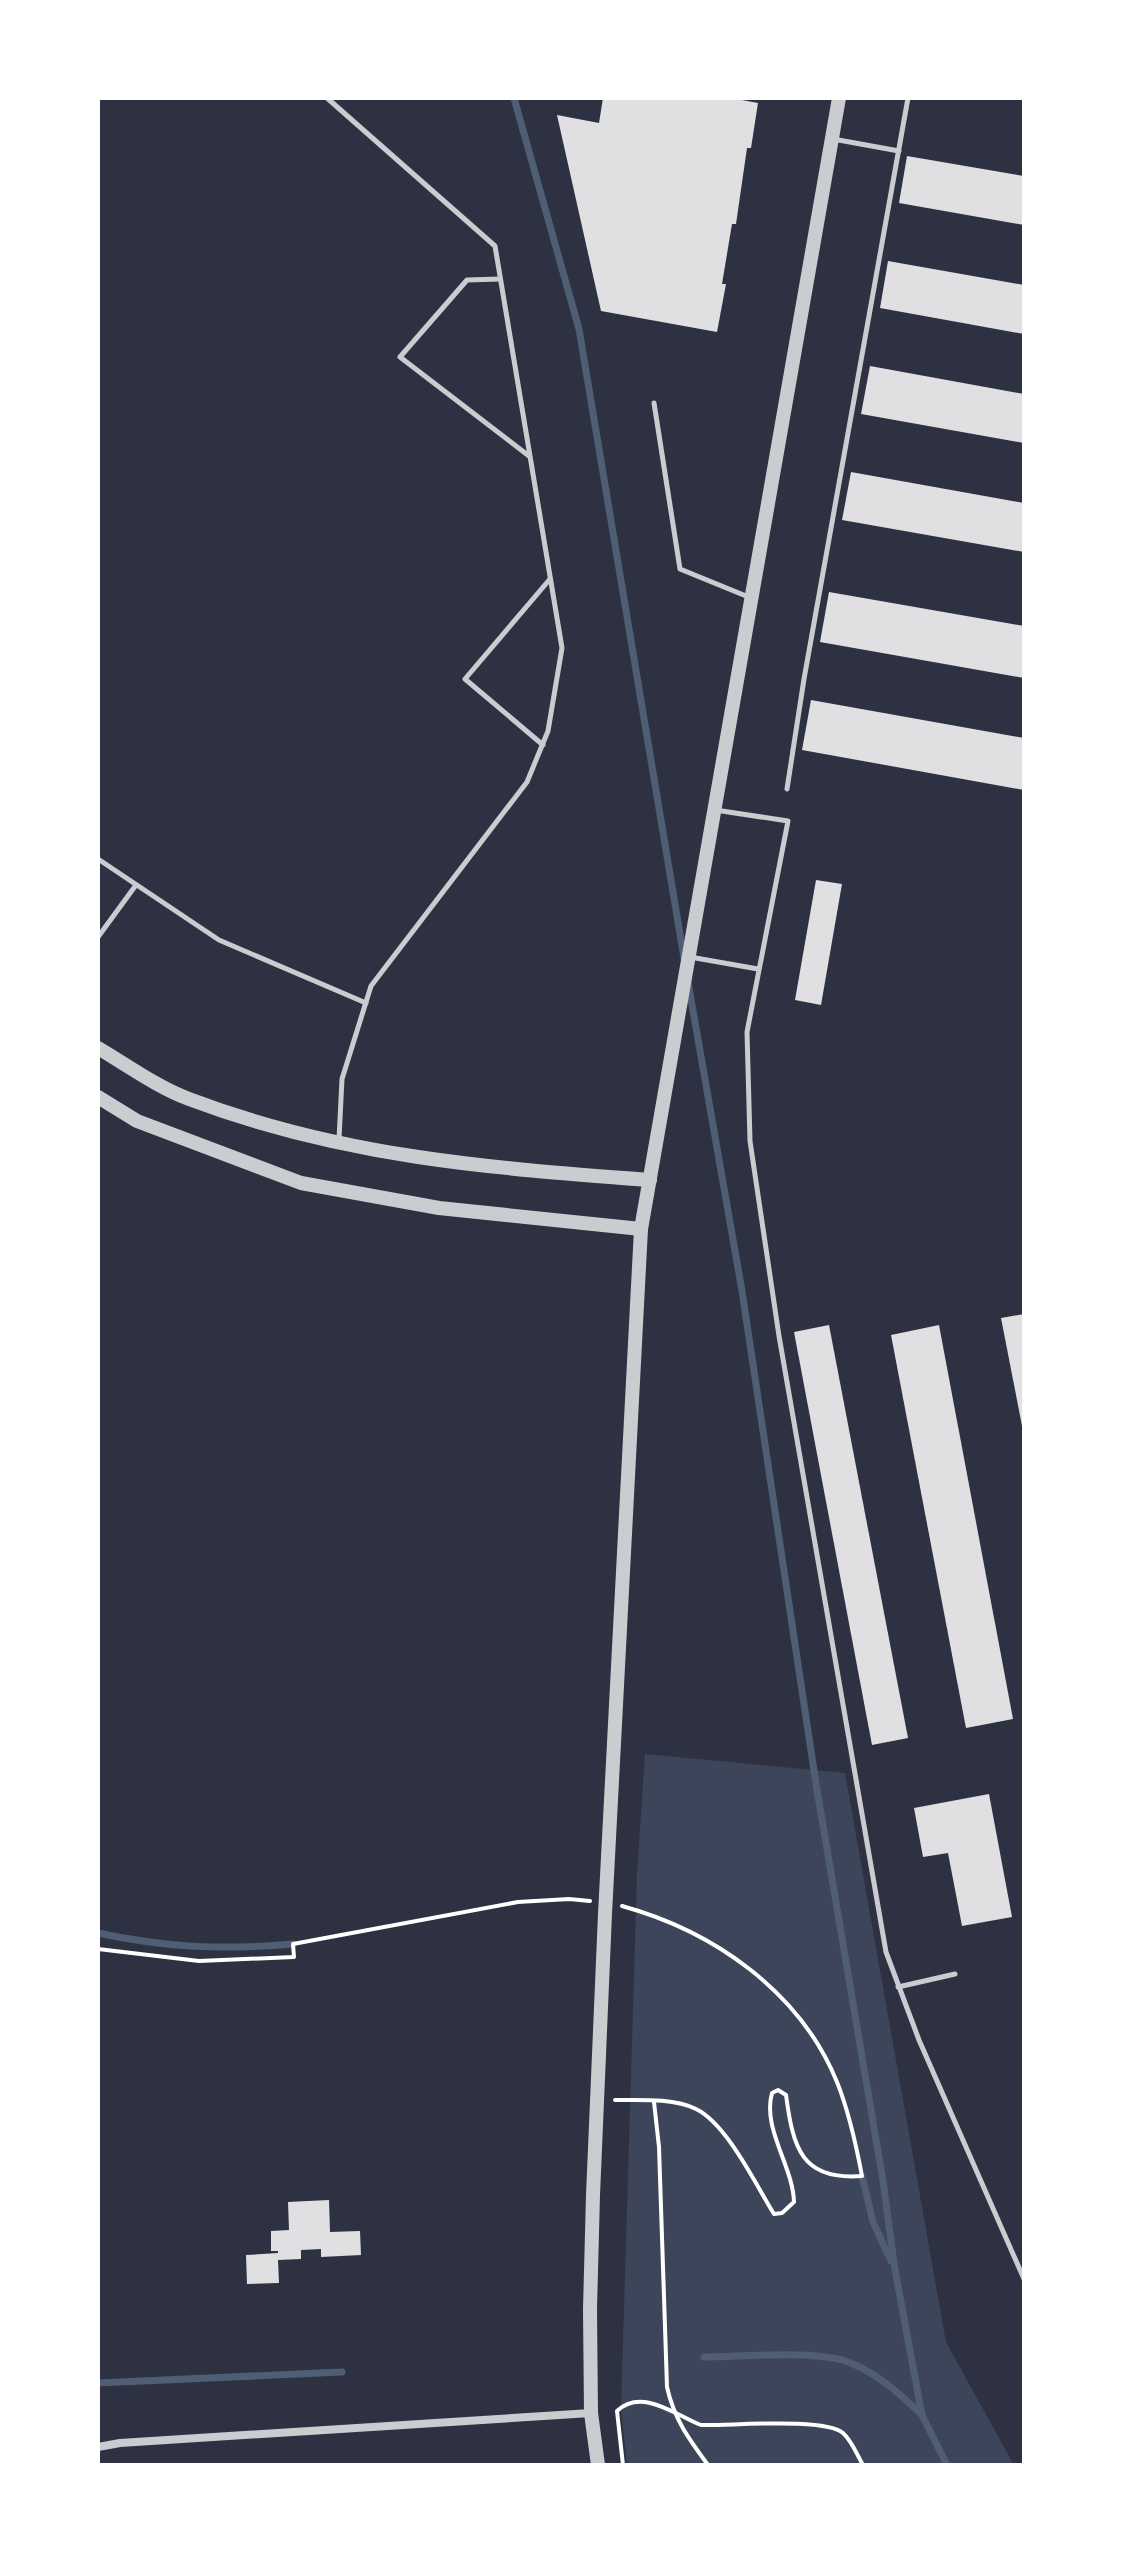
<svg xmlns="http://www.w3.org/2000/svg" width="1122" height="2563" font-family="'Fira Sans',sans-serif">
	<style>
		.green { fill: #3c4559 }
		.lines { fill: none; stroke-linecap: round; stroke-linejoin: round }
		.stream { stroke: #4f5d75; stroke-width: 7 }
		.building { fill: #e0e0e3 }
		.path { stroke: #fff; stroke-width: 4 }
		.service { stroke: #caccd0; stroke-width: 5 }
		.minor { stroke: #caccd0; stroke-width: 8 }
		.tertiary { stroke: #caccd0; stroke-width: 14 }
	</style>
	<rect width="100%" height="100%" fill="#2d3142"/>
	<path class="green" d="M645,1754L845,1773L946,2342L1014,2465H627L621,2410L637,1873Z"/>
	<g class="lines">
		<g class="stream">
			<path d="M514,98L579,329L684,958"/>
			<path d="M688,982L742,1291L816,1784L883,2181L895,2270L922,2415L947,2465"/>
			<path d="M98,1933C168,1948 221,1950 293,1944"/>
			<path d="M862,2176L873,2222L891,2261"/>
			<path d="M704,2357C742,2357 819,2349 851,2363C879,2375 900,2394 921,2414"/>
			<path d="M98,2383L342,2372"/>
		</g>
	</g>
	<g class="building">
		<path d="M603,98H731L758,103L751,148H747L736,224H732L722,284H726L717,332L601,311L557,115L599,123Z"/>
		<path d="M907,156L1024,176V225L899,203Z"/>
		<path d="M888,261L1024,285V334L880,308Z"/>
		<path d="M870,366L1024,394V443L861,414Z"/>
		<path d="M851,472L1024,503V552L842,520Z"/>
		<path d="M829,592L1024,626V678L820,642Z"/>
		<path d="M811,700L1024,738V790L802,750Z"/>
		<path d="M816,880L842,884L821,1005L795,1000Z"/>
		<path d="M1024,1314V1431H1023L1001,1318Z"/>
		<path d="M829,1325L908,1738L872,1745L794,1332Z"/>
		<path d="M939,1325L1013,1719L966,1728L891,1335Z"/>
		<path d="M989,1794L1012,1917L962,1926L948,1853L923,1857L914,1808Z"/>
		<path d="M329,2200L330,2232L360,2231L361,2255L321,2257V2249L301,2250V2259L278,2260L279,2283L247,2284L246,2255L278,2253V2251H271V2231L289,2230L288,2202Z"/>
	</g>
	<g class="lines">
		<g class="path">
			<path d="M98,1949L199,1961L294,1957L293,1944L518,1902L569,1899L590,1901"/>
			<path d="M615,2100C640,2100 674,2098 696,2109C727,2124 756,2185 774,2214L782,2213L794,2202C793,2166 762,2129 772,2093L778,2090L786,2095C793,2147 801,2181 862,2176C856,2144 849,2112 837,2082C800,1991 713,1931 622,1906"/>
			<path d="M654,2102L659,2147L667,2387C674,2419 689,2439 708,2465"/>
			<path d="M623,2465L617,2411C642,2387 677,2416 701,2425C730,2426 824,2417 843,2433C852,2441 857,2455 863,2465"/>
		</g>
		<g class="service">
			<path d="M327,98L495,246L562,648L548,731L527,782L371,986L342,1079L339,1139"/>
			<path d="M833,139L899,151"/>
			<path d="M500,279L467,280L400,357L529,456"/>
			<path d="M654,403L680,569L751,598"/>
			<path d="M543,745L465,679L550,579"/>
			<path d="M787,789L804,679L908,98"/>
			<path d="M715,810L788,821L747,1032L750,1141L779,1336L886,1952L919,2040L1024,2279"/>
			<path d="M98,859L219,940L366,1003"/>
			<path d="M98,937L136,885"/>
			<path d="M690,957L758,969"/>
			<path d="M898,1987L955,1974"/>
		</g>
		<path class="minor" d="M98,2447L120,2443L591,2413"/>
		<g class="tertiary">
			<path d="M98,1048C127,1065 157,1087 189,1099C342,1157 489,1168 650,1180"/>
			<path d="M98,1097L137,1121L301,1183L439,1208L641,1229"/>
			<path d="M598,2465L591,2413L590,2309L593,2195L605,1914L641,1229L839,98"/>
		</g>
	</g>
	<rect width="1122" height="2563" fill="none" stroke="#ffffff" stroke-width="200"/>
</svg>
